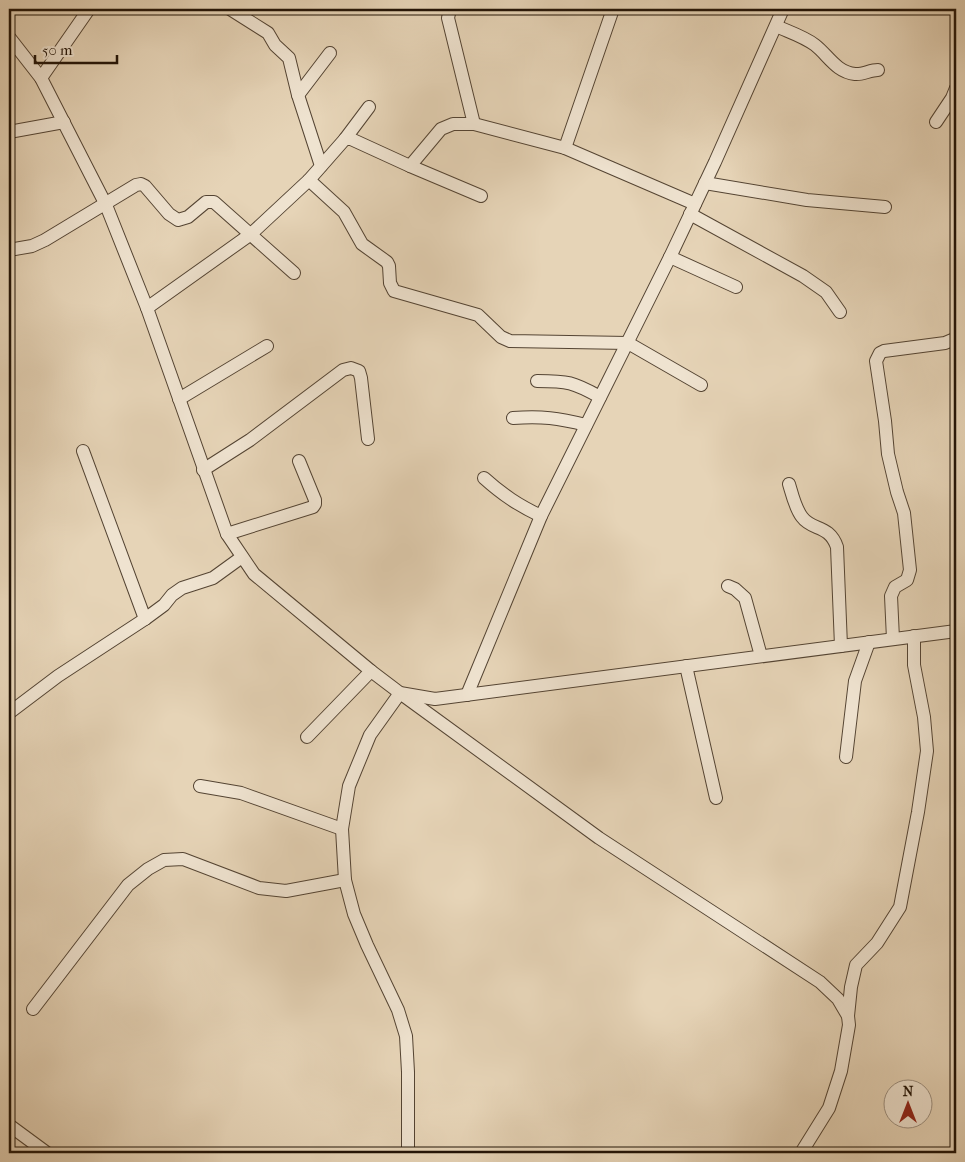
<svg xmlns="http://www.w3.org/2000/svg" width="965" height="1162" font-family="'IM FELL French Canon',serif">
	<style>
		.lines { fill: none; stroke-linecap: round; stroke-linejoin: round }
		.minor-casing { stroke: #544433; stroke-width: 14 }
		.minor { stroke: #efe3d0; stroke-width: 12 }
	</style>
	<rect width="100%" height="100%" fill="#e6d4b7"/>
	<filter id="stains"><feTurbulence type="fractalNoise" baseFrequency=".004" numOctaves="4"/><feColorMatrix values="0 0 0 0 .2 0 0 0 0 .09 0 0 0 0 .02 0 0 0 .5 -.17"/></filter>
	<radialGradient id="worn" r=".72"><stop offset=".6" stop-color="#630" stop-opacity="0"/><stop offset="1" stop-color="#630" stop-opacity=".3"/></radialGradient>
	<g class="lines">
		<defs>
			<g id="minor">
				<path d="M230,9L268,33L275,45L289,58L298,95L321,166"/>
				<path d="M450,9L448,18L450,26L474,124"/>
				<path d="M776,26C789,32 803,36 815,45C828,55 836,72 855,74C862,75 870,70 878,70"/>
				<path d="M9,37L41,78L106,205L147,308L227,534L254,574L371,671L400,693L435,699L956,631"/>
				<path d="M41,78L89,9"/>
				<path d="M298,95L330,53"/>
				<path d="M936,122L952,98L956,88"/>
				<path d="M9,132L64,122"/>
				<path d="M345,139H351L410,166L481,196"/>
				<path d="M565,148L613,9"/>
				<path d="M410,166L441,129L453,124H474L565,148L695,204"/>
				<path d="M309,180L344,212L362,244L387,262L389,266L390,283L394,291L478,315L501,337L510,341L628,343L701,385"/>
				<path d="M705,183L807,200L885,207"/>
				<path d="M690,214L803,276L826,292L840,312"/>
				<path d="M9,250L32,246L45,240L136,185L141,184L145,186L169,214L178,220L188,217L206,202H214L294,273"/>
				<path d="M670,257L736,287"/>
				<path d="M147,308L251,234L309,180L345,139L369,107"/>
				<path d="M537,381C568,381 573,382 600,397"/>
				<path d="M179,399L267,346"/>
				<path d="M513,418C542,416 558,418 586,425"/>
				<path d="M83,451L145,619"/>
				<path d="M203,470L250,440L343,370L351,368L359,371L361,378L368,439"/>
				<path d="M484,478C503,495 518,505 541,516"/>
				<path d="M789,484C792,494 795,508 802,517C812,531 829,524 837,547L841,646"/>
				<path d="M227,534L313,507L315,504V500L299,461"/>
				<path d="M728,586L735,589L745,598L761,656"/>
				<path d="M893,639L891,596L895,587L907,580L910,570L904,513L897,492L888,454L885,421L876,361L880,353L884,351L945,343L952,340"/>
				<path d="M686,666L716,798"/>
				<path d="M467,695L541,516L670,257L715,162L783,9"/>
				<path d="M9,713L58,676L145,619L164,605L172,595L182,588L213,578L242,557"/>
				<path d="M307,737L371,671"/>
				<path d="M846,757L855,681L869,642"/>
				<path d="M200,786L241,793L342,829"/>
				<path d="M33,1009L128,885L148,869L164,860L183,859L259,888L286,891L345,880"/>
				<path d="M848,1016L851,987L856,965L877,943L900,907L918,812L927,751L924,717L914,665V636"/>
				<path d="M9,1125L47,1153"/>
				<path d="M408,1153V1072L406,1036L398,1010L367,945L354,914L345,880L342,829L349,786L370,735L400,693L599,838L820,982L838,999L848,1016L849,1025L841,1071L829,1108L801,1153"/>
			</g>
		</defs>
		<use href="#minor" class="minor-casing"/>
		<use href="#minor" class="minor"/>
	</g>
	<rect width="965" height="1162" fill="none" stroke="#e6d4b7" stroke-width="30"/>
	<rect x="10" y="10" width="945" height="1142" fill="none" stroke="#231407" stroke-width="2.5"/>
	<rect x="15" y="15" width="935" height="1132" fill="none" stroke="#231407"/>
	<g transform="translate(908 1104)"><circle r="24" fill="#efe3d0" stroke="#9d9080"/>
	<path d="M0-4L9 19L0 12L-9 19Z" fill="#8f2418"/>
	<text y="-8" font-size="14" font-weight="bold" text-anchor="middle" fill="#231407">N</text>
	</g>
	<path d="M35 55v8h82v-8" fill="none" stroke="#231407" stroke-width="2.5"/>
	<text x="42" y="55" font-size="15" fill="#231407" stroke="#efe3d0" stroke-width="4" paint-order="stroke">50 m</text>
	<rect width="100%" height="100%" filter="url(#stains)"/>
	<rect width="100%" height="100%" fill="url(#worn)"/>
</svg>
